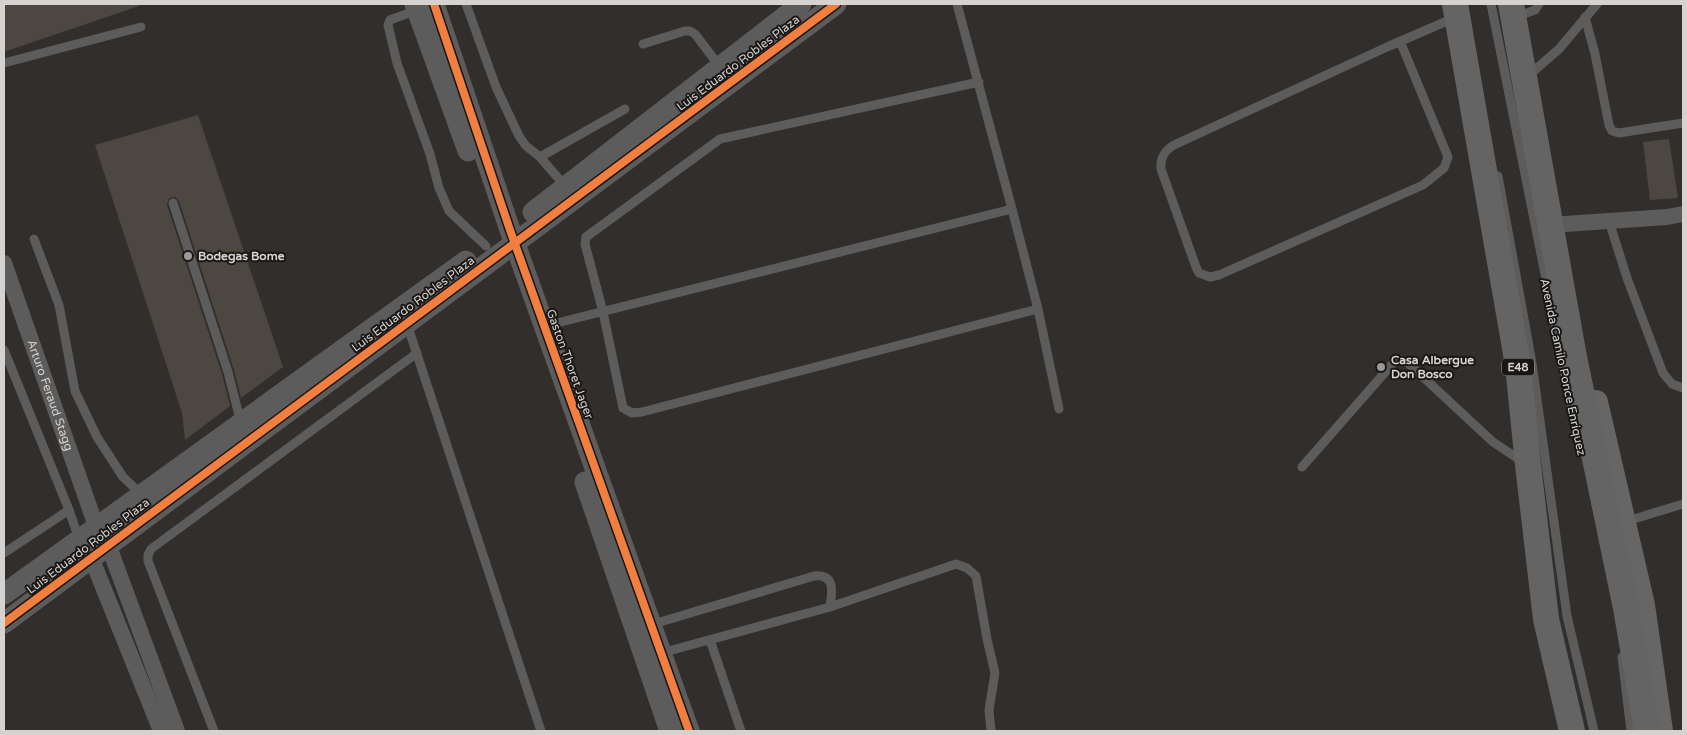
<svg xmlns="http://www.w3.org/2000/svg" width="1687" height="735" font-family="'Varela Round',sans-serif">
	<style>
		.building { fill: #4c4741 }
		.lines { fill: none; stroke-linecap: round; stroke-linejoin: round }
		.service { stroke: #5c5c5c; stroke-width: 9 }
		.minor { stroke: #5c5c5c; stroke-width: 16 }
		.tertiary { stroke: #5c5c5c; stroke-width: 21 }
		.secondary { stroke: #666; stroke-width: 24 }
		.primary { stroke: #646464; stroke-width: 26 }
		.cycleway-casing { stroke: #191715; stroke-width: 11 }
		.cycleway { stroke: #f27e40; stroke-width: 8 }
		.poi-dot { fill: #9c9996; stroke: #191715; stroke-width: 2 }
		.labels { text-anchor: middle; dominant-baseline: central; stroke-width: 4; stroke-linejoin: round; paint-order: stroke }
		.shield { fill: #191715; stroke: #9d9a97; stroke-width: 1 }
		.shield-label { font-size: 11px; font-weight: bold; fill: #d5d2cf }
		.street-label { font-size: 12px; fill: #d5d2cf; stroke: #191715 }
		.poi-label { font-size: 12px; font-weight: bold; fill: #d5d2cf; stroke: #191715; text-anchor: start }
	</style>
	<rect width="100%" height="100%" fill="#312e2c"/>
	<g class="building">
		<path d="M4,4H139V6L4,52Z"/>
		<path d="M198,115L283,367L241,398L234,370L179,201L175,197L169,198L167,205L222,374L230,406L185,440L182,413L95,145Z"/>
		<path d="M1669,139L1678,198L1650,200L1643,142Z"/>
	</g>
	<g class="lines">
		<g class="service">
			<path d="M466,4L496,87L519,136L526,146L540,157L565,186"/>
			<path d="M957,4L1012,209L1038,309L1059,409"/>
			<path d="M1491,4L1573,414"/>
			<path d="M417,10L390,20L388,25L397,63L430,154L439,188L449,211L486,246"/>
			<path d="M1516,17L1535,10L1539,4"/>
			<path d="M1585,17L1595,54L1609,125L1612,131L1619,133L1683,123"/>
			<path d="M1400,41L1448,157L1444,168L1423,185L1219,275L1210,277L1199,273L1196,267L1161,169C1160,158 1164,151 1174,145L1387,47L1454,18"/>
			<path d="M643,44L685,31H690L695,34L720,67"/>
			<path d="M4,63L141,27"/>
			<path d="M1528,76L1559,49L1597,4"/>
			<path d="M979,82L720,139L586,237L585,244L603,312L623,408L632,413L642,412L1038,309"/>
			<path d="M540,157L625,109"/>
			<path d="M1498,176L1532,363L1567,616L1594,731"/>
			<path d="M173,203L228,372L241,423"/>
			<path d="M1609,221L1627,278L1663,373L1672,384L1683,388"/>
			<path d="M34,239L59,305L75,391L97,437L123,477L141,494"/>
			<path d="M407,324L541,731"/>
			<path d="M545,326L1012,209"/>
			<path d="M4,350L69,510L79,539"/>
			<path d="M1302,467L1395,361L1402,360L1408,363L1493,442L1523,462"/>
			<path d="M1624,522L1683,504"/>
			<path d="M4,553L69,510"/>
			<path d="M650,625L814,576C836,574 832,592 830,607"/>
			<path d="M710,640L741,731"/>
			<path d="M661,653L830,607L956,564L967,568L976,576L987,639L995,673L989,710L991,731"/>
			<path d="M1622,657L1631,731"/>
			<path d="M214,731L148,561V555L151,549L417,353"/>
		</g>
		<g class="minor">
			<path d="M1550,225L1667,217L1683,214"/>
			<path id="s1" d="M4,263L96,526"/>
			<path d="M108,544L177,731"/>
			<path d="M91,557L161,731"/>
		</g>
		<g class="tertiary">
			<path d="M415,4L468,151"/>
			<path d="M434,4L510,230L689,731"/>
			<path d="M533,212L801,4"/>
			<path d="M585,482L670,731"/>
			<path d="M4,594L466,261"/>
			<path d="M4,623L836,4"/>
		</g>
		<path class="secondary" d="M1596,402L1643,605L1661,731"/>
		<g class="primary">
			<path d="M1455,4L1518,365L1528,465L1546,619L1572,731"/>
			<path d="M1511,4L1574,357L1626,608L1647,731"/>
		</g>
		<defs>
			<g id="cycleway">
				<path d="M434,4L510,230L689,731"/>
				<path d="M4,623L836,4"/>
			</g>
		</defs>
		<use href="#cycleway" class="cycleway-casing"/>
		<use href="#cycleway" class="cycleway"/>
	</g>
	<g class="poi-dot">
		<circle cx="188" cy="256" r="5"/>
		<circle cx="1381" cy="367" r="5"/>
	</g>
	<g class="labels">
		<rect class="shield" x="1502" y="358.5" width="32" height="17" rx="4"/>
		<g class="shield-label">
			<text x="1518" y="367">E48</text>
		</g>
		<g class="street-label">
			<text transform="translate(738 63) rotate(-37)">Luis Eduardo Robles Plaza</text>
			<text transform="translate(413 304) rotate(-37)">Luis Eduardo Robles Plaza</text>
			<text transform="translate(570 364) rotate(70)">Gaston Thoret Jager</text>
			<text transform="translate(1563 367) rotate(78)">Avenida Camilo Ponce Enríquez</text>
			<text stroke="none"><textPath href="#s1" startOffset="140">Arturo Feraud Stagg</textPath></text>
			<text transform="translate(88 546) rotate(-37)">Luis Eduardo Robles Plaza</text>
		</g>
		<g class="poi-label">
			<text x="198" y="256">Bodegas Bome</text>
			<text x="1391" y="360">Casa Albergue<tspan x="1391" dy="14">Don Bosco</tspan></text>
		</g>
	</g>
	<rect width="1687" height="735" fill="none" stroke="#d5d2cf" stroke-width="10"/>
</svg>
